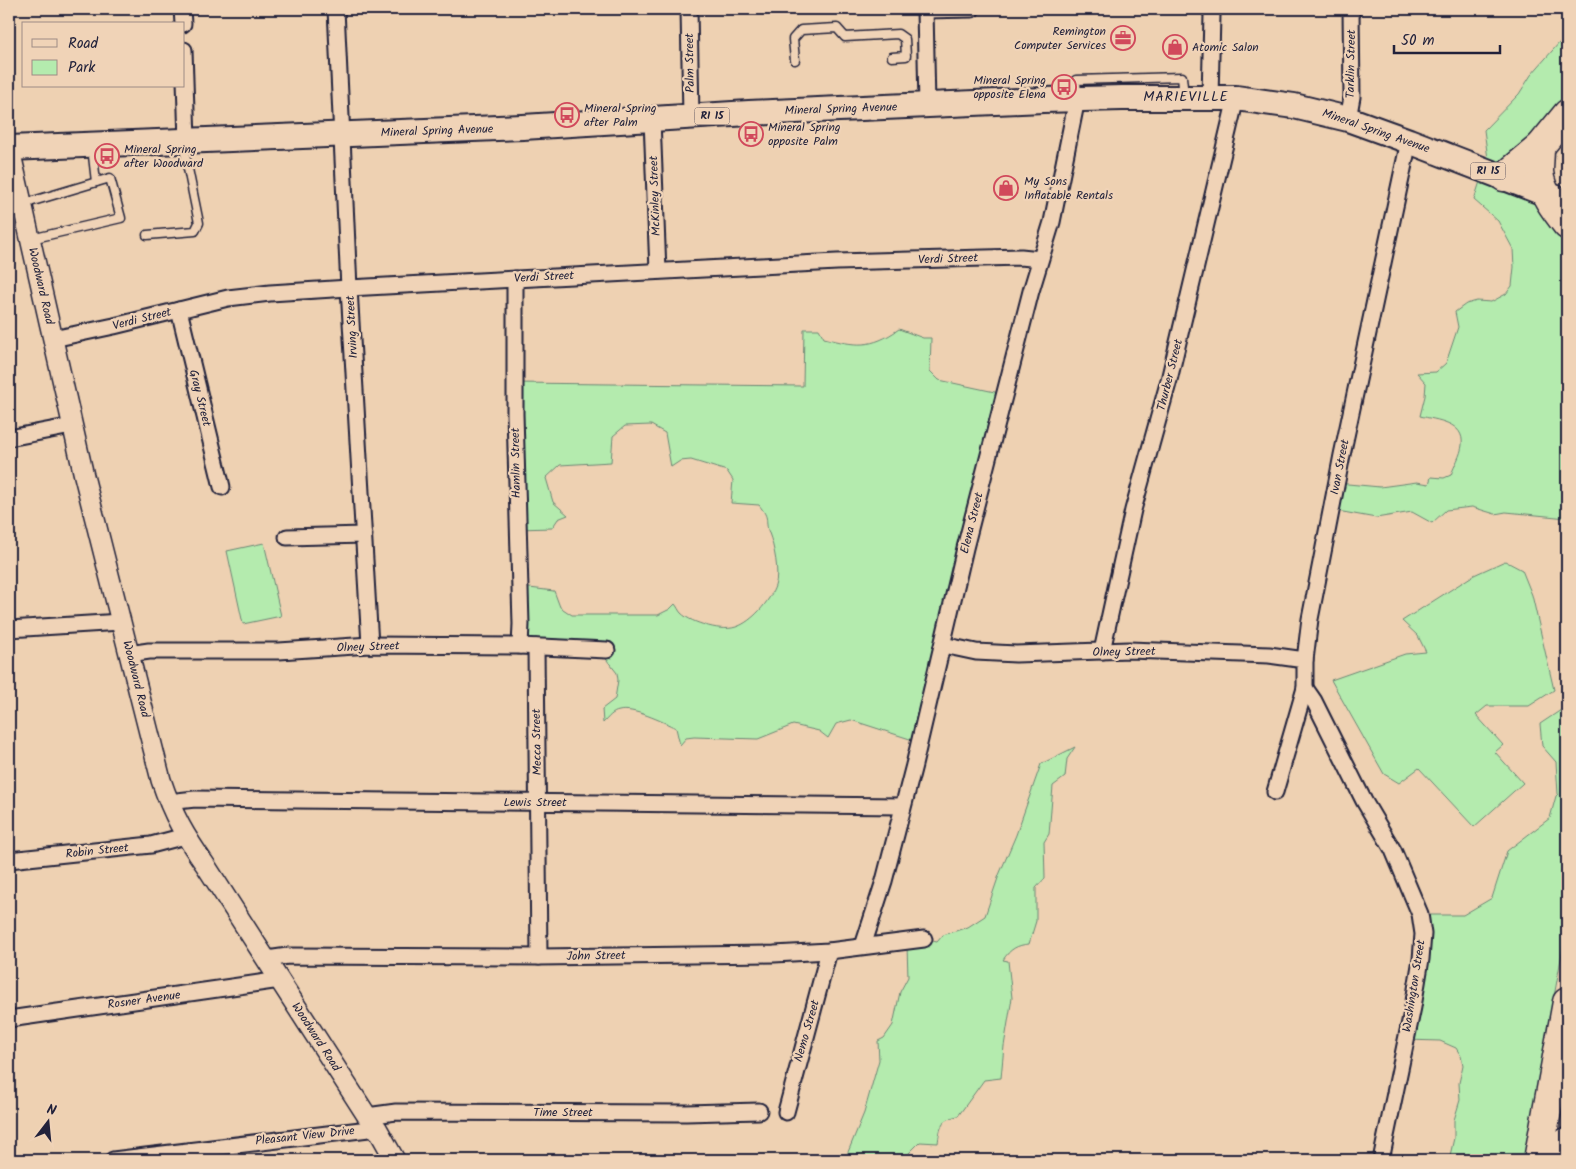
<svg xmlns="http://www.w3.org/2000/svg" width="1576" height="1169" font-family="Kalam,sans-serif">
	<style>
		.green { fill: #b4ebae; stroke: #6b8674 }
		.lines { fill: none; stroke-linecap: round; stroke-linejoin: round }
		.service-casing { stroke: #22223b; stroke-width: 11 }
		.minor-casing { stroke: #22223b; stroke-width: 19 }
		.tertiary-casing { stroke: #22223b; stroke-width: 22 }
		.primary-casing { stroke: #22223b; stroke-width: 28 }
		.motorway-casing { stroke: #22223b; stroke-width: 31 }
		.service { stroke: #f0d3b7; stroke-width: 8 }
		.minor { stroke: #f0d3b7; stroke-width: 15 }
		.tertiary { stroke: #f0d3b7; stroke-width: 19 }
		.primary { stroke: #f0d3b7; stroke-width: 24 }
		.motorway { stroke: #f0d3b7; stroke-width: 28 }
		.labels { text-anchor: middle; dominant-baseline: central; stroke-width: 4.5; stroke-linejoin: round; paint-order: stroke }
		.shield { fill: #f0d3b7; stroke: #605760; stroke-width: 1 }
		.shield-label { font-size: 11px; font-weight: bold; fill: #22223b }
		.poi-label { font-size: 12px; fill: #22223b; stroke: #f0d3b7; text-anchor: start }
		.street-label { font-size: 12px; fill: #22223b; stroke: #f0d3b7 }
		.neighbourhood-label { font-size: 14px; letter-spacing: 1px; fill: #22223b; stroke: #f0d3b7 }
	</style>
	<rect width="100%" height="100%" fill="#eed1b2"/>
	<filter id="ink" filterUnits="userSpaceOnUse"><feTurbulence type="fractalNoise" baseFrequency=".02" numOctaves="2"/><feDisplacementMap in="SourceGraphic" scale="10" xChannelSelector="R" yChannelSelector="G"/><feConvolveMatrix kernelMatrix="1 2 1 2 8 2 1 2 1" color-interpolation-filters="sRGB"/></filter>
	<g filter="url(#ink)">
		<g class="green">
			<path d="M1567,34V119L1536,162L1567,215V518L1506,512L1495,514L1472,507L1446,510L1432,523L1412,512L1376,518L1332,510L1337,483L1380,487L1417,482L1429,484L1431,477L1444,478L1451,475C1454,466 1461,455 1462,445C1465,422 1436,420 1420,416L1425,396L1426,383L1417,373L1436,372L1446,363L1458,327L1455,312L1466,304L1477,301L1491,302L1506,294L1512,286L1514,267L1513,249L1498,221L1474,200L1483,172L1489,166L1484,130L1519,94L1531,75Z"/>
			<path d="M804,329H819L824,338C856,346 871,349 899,329L923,338H931L930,371L939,380L1004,394L916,741L851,720L836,724L828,738L819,731L793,725L758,739L694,737L686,738L680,745L676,728C663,722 633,707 619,711C612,712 608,718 603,723L602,709L615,699L618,680L617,673L603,655L519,649L521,587L554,591L560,607L572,615H658L670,609L675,604C677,606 679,611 681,613C687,619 698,623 705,625C714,628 727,630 736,627C752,622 770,601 775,586C780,573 774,546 769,533C764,519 771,520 759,505L731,503L733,480L727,471L691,460L680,461L671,467L665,433L651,425L625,426L613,436L611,462L560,465L546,478L553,502L568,515L558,519L552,528L518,529L514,383L803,386Z"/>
			<path d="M264,543L281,616L243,624L227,551Z"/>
			<path d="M1505,561L1522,570L1532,595L1554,690L1529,706H1487L1476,715L1503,745L1495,752L1523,783L1474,827L1419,768L1399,783L1384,774L1331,680L1405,654L1426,652L1418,636L1402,621L1474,575Z"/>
			<path d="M1567,706V926L1524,1160H1449L1454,1138V1120L1460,1100L1459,1083L1463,1065L1461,1056L1456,1048L1440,1041L1406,1040L1417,915H1463L1492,898L1507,851L1550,818L1556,796L1558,794L1556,762L1542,746L1540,724Z"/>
			<path d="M1075,747L1067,759L1065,777L1053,786L1049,834L1044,842L1045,878L1036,888V921L1029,944C1017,945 1010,949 1003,960L1008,961L1012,998L1004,1046L1001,1078L984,1080L958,1116C941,1119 940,1128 938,1143L920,1142L909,1153L907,1160H847L846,1157L864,1113L879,1060L878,1041L884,1038L893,1025L900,992L908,977L907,946L924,939L937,942L943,935L968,927L985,916L999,875L1016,835L1041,764Z"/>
		</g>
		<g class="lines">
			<defs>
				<g id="service">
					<path d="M795,60L793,39L801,30L837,28L845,37L898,34L905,39L906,56L892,57"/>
					<path d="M1077,96L1076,80L1182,77L1184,96"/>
					<path d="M92,147L96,182"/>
					<path d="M23,204L110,178L121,218L31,239"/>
					<path d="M147,235L195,231L199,223L185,154L187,144"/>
				</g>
				<g id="minor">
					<path d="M182,9L183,24"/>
					<path d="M336,9L349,288L370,645"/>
					<path d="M689,9L691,117"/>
					<path d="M925,9L927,106"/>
					<path d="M1210,9L1212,15L1210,97"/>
					<path d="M925,10L972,9"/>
					<path d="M184,50L187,141"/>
					<path d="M1348,119L1352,97L1351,9"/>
					<path d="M652,120L658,271"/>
					<path d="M515,279V414L521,624L520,646"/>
					<path d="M179,310L222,487"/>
					<path d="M53,339L114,326L228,298L270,293L349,288L837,262L1021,257L1040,259"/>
					<path d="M9,438L72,426"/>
					<path d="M287,537L364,535"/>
					<path d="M9,629L121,622"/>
					<path d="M943,645L976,652L1016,654L1129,650L1269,655L1305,660"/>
					<path d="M536,647L539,957"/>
					<path d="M1102,651L1133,510L1169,380L1236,98"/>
					<path d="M129,654L149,651H279L370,645L520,646L607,650"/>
					<path d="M1305,688L1314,701L1364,801L1393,850L1420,914L1423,934L1421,959L1413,1007L1381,1160"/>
					<path d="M1275,792L1305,688V660L1310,619L1342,455L1409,141"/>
					<path d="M168,802L195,799L902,806"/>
					<path d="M9,860L151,845L185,836"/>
					<path d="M863,946L884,881L914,765L965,548L1031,291L1052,222L1077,99"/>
					<path d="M267,959L288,956L539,957L774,954L829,951L924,939"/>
					<path d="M9,1019L280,980"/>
					<path d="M786,1112L829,951"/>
					<path d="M367,1116L396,1112L686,1113L759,1111"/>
					<path d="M113,1160L377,1128"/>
				</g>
				<path id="tertiary" d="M11,154L84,476L161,780C173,816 185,836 206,866L367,1116L377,1128L395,1160"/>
				<path id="primary" d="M9,148L523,127L749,113L1043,100L1122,98H1236L1294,106L1348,119L1409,141L1567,202"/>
				<g id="motorway">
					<path d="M1540,147C1540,155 1539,164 1539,172C1541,192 1555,210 1567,225"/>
					<path d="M1504,177L1540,147L1567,114"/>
					<path d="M1538,1160L1567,1002"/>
					<path d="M1564,1160L1567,1142"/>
				</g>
			</defs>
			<use href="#service" class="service-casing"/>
			<use href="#minor" class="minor-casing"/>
			<use href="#tertiary" class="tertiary-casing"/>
			<use href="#primary" class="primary-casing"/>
			<use href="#motorway" class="motorway-casing"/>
			<use href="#service" class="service"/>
			<use href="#minor" class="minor"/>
			<use href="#tertiary" class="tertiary"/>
			<use href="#primary" class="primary"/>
			<use href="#motorway" class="motorway"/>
		</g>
	</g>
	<defs>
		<symbol id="office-ring" viewBox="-11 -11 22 22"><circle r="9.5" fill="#f0d3b7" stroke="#d1495b" stroke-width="1.5"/><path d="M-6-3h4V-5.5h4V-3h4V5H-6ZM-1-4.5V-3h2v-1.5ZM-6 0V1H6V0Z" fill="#d1495b"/></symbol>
		<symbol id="shop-ring" viewBox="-11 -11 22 22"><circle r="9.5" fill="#f0d3b7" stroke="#d1495b" stroke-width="1.5"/><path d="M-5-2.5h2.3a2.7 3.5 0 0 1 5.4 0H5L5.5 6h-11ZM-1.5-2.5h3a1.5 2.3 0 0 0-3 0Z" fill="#d1495b"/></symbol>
		<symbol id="bus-ring" viewBox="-11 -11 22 22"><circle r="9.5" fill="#f0d3b7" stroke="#d1495b" stroke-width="1.5"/><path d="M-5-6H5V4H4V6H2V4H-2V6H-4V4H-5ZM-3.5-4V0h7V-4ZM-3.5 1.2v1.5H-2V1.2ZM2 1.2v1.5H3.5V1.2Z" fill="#d1495b"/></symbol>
	</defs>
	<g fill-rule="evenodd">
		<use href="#office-ring" x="1109" y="24" width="28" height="28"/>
		<use href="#shop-ring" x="1161" y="33" width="28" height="28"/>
		<use href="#bus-ring" x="1050" y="73" width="28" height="28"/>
		<use href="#bus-ring" x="553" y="101" width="28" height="28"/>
		<use href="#bus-ring" x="737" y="120" width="28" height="28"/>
		<use href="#bus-ring" x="93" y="142" width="28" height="28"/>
		<use href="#shop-ring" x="992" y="174" width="28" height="28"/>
	</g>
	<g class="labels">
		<g class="shield">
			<rect x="694.5" y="107.5" width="35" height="17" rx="4"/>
			<rect x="1470.5" y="162.5" width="35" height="17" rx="4"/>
		</g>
		<g class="shield-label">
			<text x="712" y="116">RI 15</text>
			<text x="1488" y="171">RI 15</text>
		</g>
		<g class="poi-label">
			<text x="1106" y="31" text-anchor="end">Remington<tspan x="1106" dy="14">Computer Services</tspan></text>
			<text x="1192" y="47">Atomic Salon</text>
			<text x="1046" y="80" text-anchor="end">Mineral Spring<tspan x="1046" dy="14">opposite Elena</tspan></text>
			<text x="584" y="108">Mineral Spring<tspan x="584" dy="14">after Palm</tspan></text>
			<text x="768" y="127">Mineral Spring<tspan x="768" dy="14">opposite Palm</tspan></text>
			<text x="124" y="149">Mineral Spring<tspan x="124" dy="14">after Woodward</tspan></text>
			<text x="1024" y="181">My Sons<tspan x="1024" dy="14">Inflatable Rentals</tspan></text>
		</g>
		<g class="street-label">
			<text transform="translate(690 63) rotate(-91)">Palm Street</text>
			<text transform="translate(1351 64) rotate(-89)">Tarklin Street</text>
			<text transform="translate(841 109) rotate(-2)">Mineral Spring Avenue</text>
			<text transform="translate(437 131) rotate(-2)">Mineral Spring Avenue</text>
			<text transform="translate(1376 131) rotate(19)">Mineral Spring Avenue</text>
			<text transform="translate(655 196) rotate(-92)">McKinley Street</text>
			<text transform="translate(948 259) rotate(-2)">Verdi Street</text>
			<text transform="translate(544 277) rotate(-3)">Verdi Street</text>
			<text transform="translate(41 286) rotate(77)">Woodward Road</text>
			<text transform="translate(142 319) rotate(-14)">Verdi Street</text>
			<text transform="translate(352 327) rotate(-93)">Irving Street</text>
			<text transform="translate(1170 375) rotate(-76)">Thurber Street</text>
			<text transform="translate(200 398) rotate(76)">Gray Street</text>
			<text transform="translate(516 463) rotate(-91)">Hamlin Street</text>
			<text transform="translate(1340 467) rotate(-79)">Ivan Street</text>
			<text transform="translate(972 523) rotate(-76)">Elena Street</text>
			<text transform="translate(368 647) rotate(-2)">Olney Street</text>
			<text transform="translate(1124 652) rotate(-1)">Olney Street</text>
			<text transform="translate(136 679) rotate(76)">Woodward Road</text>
			<text transform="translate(537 742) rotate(-91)">Mecca Street</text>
			<text x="535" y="802">Lewis Street</text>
			<text transform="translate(97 851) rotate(-6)">Robin Street</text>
			<text transform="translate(596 956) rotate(-1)">John Street</text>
			<text transform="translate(1414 986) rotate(-81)">Washington Street</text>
			<text transform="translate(144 1000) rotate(-8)">Rosner Avenue</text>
			<text transform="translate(807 1031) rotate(-74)">Nemo Street</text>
			<text transform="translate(316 1037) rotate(57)">Woodward Road</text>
			<text x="563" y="1112">Time Street</text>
			<text transform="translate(305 1136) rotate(-6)">Pleasant View Drive</text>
		</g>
		<g class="neighbourhood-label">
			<text x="1186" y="97">MARIEVILLE</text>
		</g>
	</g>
	<rect width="1576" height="1169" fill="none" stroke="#f0d3b7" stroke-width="30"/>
	<rect x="15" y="15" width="1546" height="1139" fill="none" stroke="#22223b" stroke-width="2" filter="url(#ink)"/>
	<rect x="22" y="22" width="162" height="65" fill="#f0d3b7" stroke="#9e8c85"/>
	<rect x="32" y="39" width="25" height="8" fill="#f0d3b7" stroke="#9e8c85"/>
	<text x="68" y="48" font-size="15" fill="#22223b">Road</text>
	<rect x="32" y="60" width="25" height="15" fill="#b4ebae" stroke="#9e8c85"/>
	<text x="68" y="72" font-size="15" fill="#22223b">Park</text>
	<g transform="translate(48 1122) rotate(16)" stroke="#f0d3b7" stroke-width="4" paint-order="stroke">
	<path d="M0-4L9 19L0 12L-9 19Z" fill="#22223b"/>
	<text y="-8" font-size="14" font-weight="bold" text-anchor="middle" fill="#22223b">N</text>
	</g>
	<path d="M1394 45v8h106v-8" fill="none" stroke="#22223b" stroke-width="2.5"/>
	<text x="1401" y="45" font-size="15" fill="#22223b" stroke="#f0d3b7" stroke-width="4" paint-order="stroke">50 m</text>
</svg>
